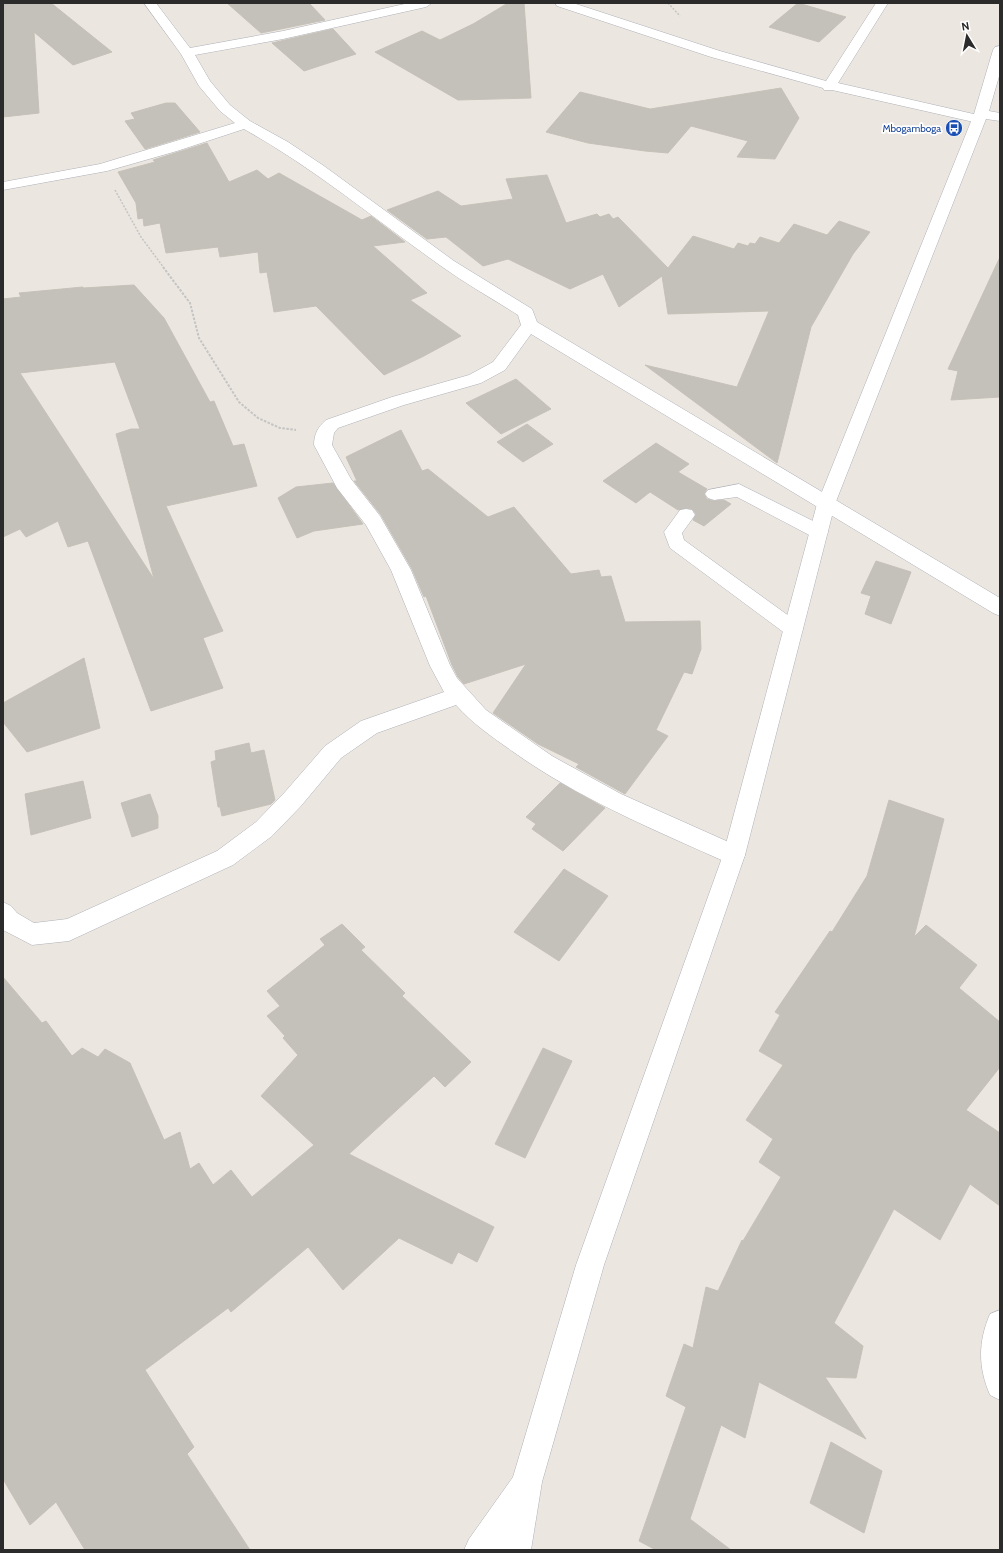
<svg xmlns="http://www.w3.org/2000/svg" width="1003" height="1553" font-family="Cabin,sans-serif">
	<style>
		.building { fill: #c4c0ba; stroke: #c6c2b9; fill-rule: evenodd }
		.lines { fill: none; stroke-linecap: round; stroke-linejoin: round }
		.service-casing { stroke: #afb1ba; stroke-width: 1 }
		.minor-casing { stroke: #afb1ba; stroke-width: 1 }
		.secondary-casing { stroke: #afb1ba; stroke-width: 1 }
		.path-far1 { stroke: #c4c4c4; stroke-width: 1.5; stroke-dasharray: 2 1.5; stroke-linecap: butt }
		.path { stroke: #c4c4c4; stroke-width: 2; stroke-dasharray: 2.5 1.5; stroke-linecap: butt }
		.service { fill: #fff; fill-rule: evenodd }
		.minor { fill: #fff; fill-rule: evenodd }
		.secondary { fill: #fff; fill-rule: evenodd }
		.labels { text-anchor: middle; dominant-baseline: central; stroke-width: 3.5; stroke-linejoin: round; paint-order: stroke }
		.far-transit-label { font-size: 10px; fill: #164399; stroke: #fff; text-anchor: end }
	</style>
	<rect width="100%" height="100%" fill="#ebe6df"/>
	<g class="building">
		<path d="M3,3H51L112,52L73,65L34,32L39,113L3,117Z"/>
		<path d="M227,3H309L325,20L261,33Z"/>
		<path d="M508,3H524L531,98L458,100L375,52L422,31L440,40L473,24Z"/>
		<path d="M798,3L846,17L819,42L769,27Z"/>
		<path d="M333,29L356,54L304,71L272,43Z"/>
		<path d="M781,88L799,118L775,159L737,157L748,141L691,126L668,153L645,151L588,143L546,132L580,92L650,109Z"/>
		<path d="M166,103H175L200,132L145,149L125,121L135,119L131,113Z"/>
		<path d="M207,143L229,182L257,170L268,179L279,173L362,220L371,216L405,242L373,246L427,293L410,300L461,336L422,357L384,375L316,306L274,312L267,272L260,273L258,252L220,257L218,247L166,253L160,223L144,226L143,218L138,219L136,203L118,172L155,162L153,160Z"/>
		<path d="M547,175L566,223L597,214L600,217L609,214L613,219L618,217L668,268L693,236L734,249L738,243L748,246L750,243L755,244L760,237L779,243L794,224L827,235L839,221L870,232L853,254L811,327L777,463L645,365L737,387L769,311L668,314L662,276L619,307L603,274L570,289L508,259L483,266L446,237L427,239L387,210L438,191L461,206L513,199L506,179Z"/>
		<path d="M1000,257V397L951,400L958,371L948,369Z"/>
		<path d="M134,285L164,318L210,402L214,401L233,446L244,444L257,486L166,506L223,631L203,638L223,688L151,711L88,541L68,547L58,521L26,537L20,529L3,537V299L21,297L19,293L83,287V288ZM115,362L140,429H131L116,434L154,579L20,373Z"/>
		<path d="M516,379L551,409L501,434L466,403Z"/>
		<path d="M527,424L553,444L523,462L497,442Z"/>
		<path d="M401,430L422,471L428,469L488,517L514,507L571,574L599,570L601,577L611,576L625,622L700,621L701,649L692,674L684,672L656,730L668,736L625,794L576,767L579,764L538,744L493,713L526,664L464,684L458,677L452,665L426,596L424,597L412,569L381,515L354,481H357L346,457Z"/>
		<path d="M656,443L689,464L678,472L707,489L704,494L707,499L714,501L724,500L731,504L704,526L693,520L696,514L692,509L686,508L678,510L650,492L636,503L603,481Z"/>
		<path d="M333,483L363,524L314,531L297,538L278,498L296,487Z"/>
		<path d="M876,561L911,572L891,624L865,614L871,596L861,593Z"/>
		<path d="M84,658L100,728L27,752L3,722V703Z"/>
		<path d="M249,743L251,753L264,750L275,800L271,804L222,816L220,807H218L211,762L216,760L215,751Z"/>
		<path d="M83,781L91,818L31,835L25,794Z"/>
		<path d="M560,783L605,808L563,851L532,829L536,824L526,817Z"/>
		<path d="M150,794L158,816V828L132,837L121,803Z"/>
		<path d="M889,800L944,819L914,937L926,925L977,965L959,988L1000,1022V1067L966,1110L1000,1133V1206L970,1184L940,1240L894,1209L834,1323L863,1346L856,1378L825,1377L866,1439L759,1382L745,1438L721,1425L690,1519L731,1550H656L639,1541L686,1407L666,1396L684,1344L693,1348L706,1287L718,1291L742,1240L743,1241L781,1177L759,1162L773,1139L746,1120L783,1065L759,1051L780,1015L775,1012L830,931L832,932L867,876Z"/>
		<path d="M564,869L608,896L559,961L514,932Z"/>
		<path d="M342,924L365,947L361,950L405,993L402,996L471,1062L445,1087L434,1076L349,1154L494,1227L477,1262L458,1252L452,1264L399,1238L343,1290L308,1247L231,1312L228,1308L145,1370L194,1447L187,1454L250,1550H85L56,1502L30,1525L3,1479V977L42,1023L46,1021L72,1056L82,1048L98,1057L105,1049L130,1063L164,1140L180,1132L190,1169L199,1163L213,1185L231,1170L252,1197L314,1145L261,1096L298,1055L283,1038L285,1036L267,1016L280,1006L267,991L325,945L320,939Z"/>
		<path d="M543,1048L572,1061L525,1158L495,1144Z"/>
		<path d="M831,1442L882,1471L864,1533L810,1503Z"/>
	</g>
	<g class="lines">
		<defs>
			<g id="service">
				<path d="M739,484L825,527L828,532L825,537L819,539L813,537L737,497L714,500L708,498L705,494L708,490Z"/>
				<path d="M686,509L692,510L695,515L682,533L684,540L800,624L803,629L800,634L793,636L786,634L670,548L664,532L680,510Z"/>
			</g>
			<g id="minor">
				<path d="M144,3H156L190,48L283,31L409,3H432L426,7L283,39L195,55L210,81L230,105L250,121L288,142L324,166L454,261L532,309L537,322L1000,598V616L993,613L531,334L505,370L481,383L404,405L338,428L334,433L332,445L351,479L380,516L411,570L450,665L457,678L486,710L552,756L621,794L742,848L745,855L742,862L734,865L726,862C652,829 578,798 512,751C491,736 473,724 456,705L377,733L341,758L301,806L272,836L233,865L69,941L32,945L3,930V902L11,906L17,913L34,923L67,919L217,851L256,822L285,792L325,746L361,721L444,692L430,666L391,570L366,525L337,488L314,445C314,434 318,427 326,420L392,397L469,375L493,362L521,325L518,315C493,299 466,284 441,266C376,220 314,168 244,129L177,151L107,171L3,190V182L100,164L235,123L220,111L199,86L181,54Z"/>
				<path d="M555,3H573L720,51L826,81L876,3H888L838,83L978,115L983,116L985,119L983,122L978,123L832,90H824L823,88L711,57L557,6Z"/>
				<path d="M1000,1310V1400L990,1395C978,1367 978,1342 990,1314Z"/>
			</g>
			<path id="secondary" d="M1000,46V73L989,111L1000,113V121L986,119L835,504L745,855L604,1265L542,1482L531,1550H464L469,1539L513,1477L576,1265L723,855L817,504L974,114L993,50L995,47Z"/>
		</defs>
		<use href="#service" class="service-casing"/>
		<use href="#minor" class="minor-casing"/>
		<use href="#secondary" class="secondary-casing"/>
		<g class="path-far1">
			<path d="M668,3L680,16"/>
			<path d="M115,190L141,237L164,268"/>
		</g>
		<path class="path" d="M163,267L190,303L199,338L239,402L258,418L280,428L296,430"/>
		<use href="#service" class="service"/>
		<use href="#minor" class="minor"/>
		<use href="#secondary" class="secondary"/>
	</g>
	<defs>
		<symbol id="bus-disc" viewBox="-11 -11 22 22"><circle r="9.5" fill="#1a4fb4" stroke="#fff"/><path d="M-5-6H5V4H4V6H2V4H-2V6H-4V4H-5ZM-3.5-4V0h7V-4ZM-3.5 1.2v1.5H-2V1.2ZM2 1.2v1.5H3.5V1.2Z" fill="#fff"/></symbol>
	</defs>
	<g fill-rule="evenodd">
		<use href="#bus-disc" x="944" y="118" width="20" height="20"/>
	</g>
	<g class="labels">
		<g class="far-transit-label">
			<text x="941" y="128">Mbogamboga</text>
		</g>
	</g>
	<rect width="1003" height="1553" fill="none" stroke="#2b2b2b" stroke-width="8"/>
	<g transform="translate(967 36) rotate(350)" stroke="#ffffff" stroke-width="3" paint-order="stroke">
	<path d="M0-3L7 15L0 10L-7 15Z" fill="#2b2b2b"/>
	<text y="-6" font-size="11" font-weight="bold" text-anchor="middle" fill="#2b2b2b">N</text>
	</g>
</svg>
